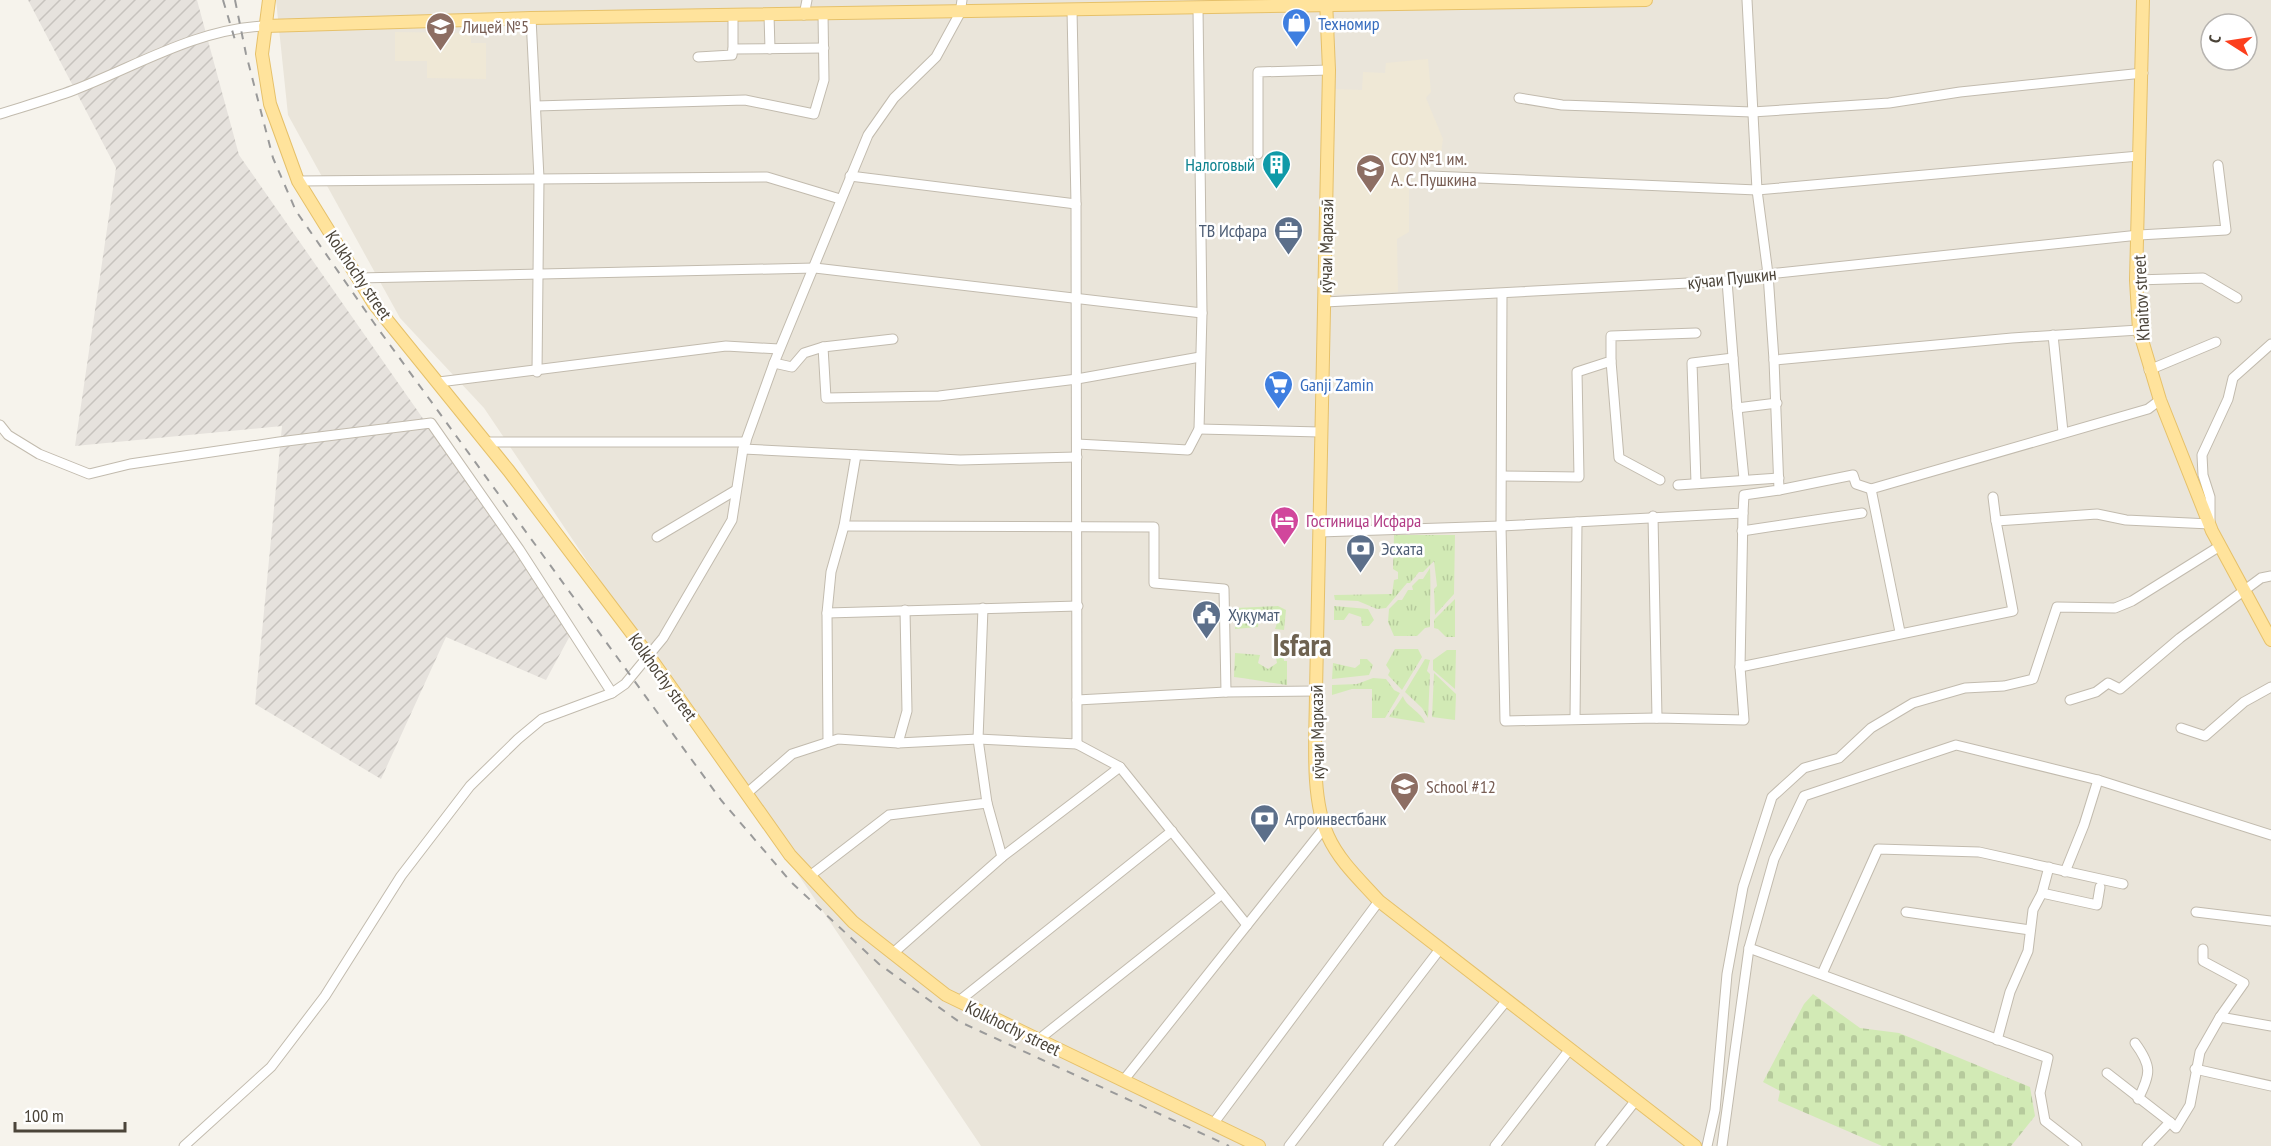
<svg xmlns="http://www.w3.org/2000/svg" width="2271" height="1146" font-family="'PT Sans Narrow',sans-serif">
	<style>
		.residential { fill: #eae5da; fill-rule: evenodd }
		.industrial { fill: url(#industrial-furrows) }
		.education { fill: #efe8d6 }
		.grass { fill: url(#grass-tufts) }
		.cemetery { fill: url(#cemetery-stones) }
		.lines { fill: none; stroke-linecap: round; stroke-linejoin: round }
		.minor-casing { stroke: #c2bbae; stroke-width: 11 }
		.major-casing { stroke: #e6c16a; stroke-width: 14 }
		.minor { stroke: #fff; stroke-width: 9 }
		.major { stroke: #ffe39c; stroke-width: 12 }
		.rail { stroke: #9a9a9a; stroke-width: 2; stroke-dasharray: 8 8; stroke-linecap: butt }
		.labels { text-anchor: middle; dominant-baseline: central; stroke-width: 5; stroke-linejoin: round; paint-order: stroke }
		.shop-label { font-size: 18px; fill: #366cbe; stroke: #fff; text-anchor: start }
		.education-label { font-size: 18px; fill: #785e54; stroke: #fff; text-anchor: start }
		.culture-label { font-size: 18px; fill: #0d838f; stroke: #fff; text-anchor: end }
		.service-label { font-size: 18px; fill: #4e5e75; stroke: #fff; text-anchor: start }
		.street-label { font-size: 18px; fill: #4b4439; stroke: #fff }
		.hotel-label { font-size: 18px; fill: #b23c85; stroke: #fff; text-anchor: start }
		.town-label { font-size: 30px; font-weight: bold; fill: #6e6250; stroke: #fff }
	</style>
	<defs>
		<pattern id="industrial-furrows" width="10" height="10" patternUnits="userSpaceOnUse" patternTransform="scale(1.5)"><rect width="10" height="10" fill="#e6e2dd"/><path d="M-1 1l2-2M0 10L10 0M9 11l2-2" fill="none" stroke="#c7c3be"/></pattern>
		<pattern id="grass-tufts" width="24" height="20" patternUnits="userSpaceOnUse" patternTransform="scale(1.5)"><rect width="24" height="20" fill="#d2eab5"/><path d="M3 7l-1-3M5 7V3M7 7l1-3M15 17l-1-3M17 17v-4M19 17l1-3" fill="none" stroke="#b6ca9c"/></pattern>
		<pattern id="cemetery-stones" width="16" height="16" patternUnits="userSpaceOnUse" patternTransform="scale(1.5)"><rect width="16" height="16" fill="#d2eab5"/><path d="M2 7V4a2 2 0 0 1 4 0v3zM10 15v-3a2 2 0 0 1 4 0v3z" fill="#b6ca9c"/></pattern>
	</defs>
	<rect width="100%" height="100%" fill="#f6f3ec"/>
	<path class="residential" d="M276,0H2271V1146H981L484,408L400,318L288,115ZM2211,24H2247V60H2211Z"/>
	<path class="industrial" d="M28,0H197L239,155L572,632L546,680L446,637L381,779L255,704L282,426L75,446L116,168Z"/>
	<g class="education">
		<path d="M395,32L471,33V43H486V79L427,78V61H395Z"/>
		<path d="M1428,59L1431,92L1426,98L1443,139L1441,154L1409,155V232L1397,239L1398,292L1328,295L1334,89L1362,90L1363,72L1385,73L1386,63Z"/>
	</g>
	<g class="grass">
		<path d="M1394,535H1455L1454,594L1435,615L1434,589L1437,586L1434,561L1423,572H1419L1410,583H1407L1386,608L1377,609L1358,601L1335,600L1334,595L1392,594L1394,580L1398,579V572L1393,569Z"/>
		<path d="M1430,568C1431,590 1430,607 1430,627L1425,628L1417,636H1394L1388,622L1389,609L1398,600H1402L1408,590H1413L1412,586L1419,579H1423Z"/>
		<path d="M1455,599V637H1446L1438,629L1434,628V620Z"/>
		<path d="M1278,606L1286,610L1284,630L1275,629L1278,620L1267,613L1259,616L1258,627L1235,629L1236,608Z"/>
		<path d="M1334,606L1368,609L1374,620L1369,626H1362L1361,617L1349,613L1344,620H1334Z"/>
		<path d="M1395,649H1418L1422,657L1402,690L1388,675L1390,671L1386,665Z"/>
		<path d="M1447,650H1456L1455,689L1433,670V660Z"/>
		<path d="M1235,653L1260,655L1258,663L1268,669L1277,663L1275,653L1284,654V661H1287V685C1269,683 1253,679 1234,677Z"/>
		<path d="M1360,659H1367L1373,665L1369,675L1332,679L1333,663L1355,668L1360,664Z"/>
		<path d="M1425,659L1430,660L1427,671L1430,674L1428,718L1422,708L1405,692Z"/>
		<path d="M1434,673L1456,694L1455,720L1432,717Z"/>
		<path d="M1373,678L1386,679L1394,690L1400,693L1385,718H1372V689H1352L1332,695V685L1357,684Z"/>
		<path d="M1403,696C1405,706 1422,712 1425,723L1389,717Z"/>
	</g>
	<path class="cemetery" d="M1813,994L1860,1028L1899,1033L2030,1087L2035,1116L2011,1146H1882L1778,1101L1780,1091L1763,1082L1804,1004Z"/>
	<g class="lines">
		<defs>
			<g id="minor">
				<path d="M769,15L770,49"/>
				<path d="M804,15L807,0"/>
				<path d="M531,18L539,178L537,372"/>
				<path d="M733,49V16"/>
				<path d="M698,57L732,55L733,49L824,48"/>
				<path d="M1519,98L1562,105L1752,112L1889,103L1960,92L2143,73"/>
				<path d="M536,106L745,100L814,114L824,80L823,14"/>
				<path d="M0,114C25,106 50,99 74,90C137,66 196,29 265,26"/>
				<path d="M1258,154V72L1329,70"/>
				<path d="M850,176L1076,204"/>
				<path d="M1431,176L1757,190L2139,156"/>
				<path d="M298,181L767,177L840,199"/>
				<path d="M358,278L815,268L1202,313"/>
				<path d="M2136,280L2203,278L2237,298"/>
				<path d="M1727,281L1737,408L1777,403"/>
				<path d="M1502,294L1501,526L1505,721L1657,718L1744,720L1740,667L1743,513"/>
				<path d="M1325,302L1727,281L1768,274L2139,235L2226,230L2218,165"/>
				<path d="M2053,335L2063,432"/>
				<path d="M823,347L826,398L939,396L1077,379L1200,357"/>
				<path d="M1774,360L2012,338L2139,330"/>
				<path d="M1611,361L1619,458L1660,480"/>
				<path d="M774,363L792,367L804,353L823,347L893,339"/>
				<path d="M2149,370L2216,342"/>
				<path d="M439,382L726,346L779,349"/>
				<path d="M1737,408L1744,479"/>
				<path d="M0,425L8,435L39,454L89,474L130,464L279,442L431,423L519,549L612,693"/>
				<path d="M1199,429L1320,432"/>
				<path d="M487,442H746"/>
				<path d="M1077,444L1188,450L1199,429L1202,313L1198,9"/>
				<path d="M743,449L960,460L1077,457"/>
				<path d="M1502,476L1579,477L1577,372L1611,361V336L1696,333"/>
				<path d="M1696,483L1692,363L1733,358"/>
				<path d="M1678,485L1779,478"/>
				<path d="M1871,489L1900,632"/>
				<path d="M1779,490L1853,475L1856,484L1871,489L2148,409L2160,400"/>
				<path d="M1993,497L1996,521"/>
				<path d="M1653,516L1657,718"/>
				<path d="M844,526L1154,527V583L1224,589L1226,692L1316,691"/>
				<path d="M1742,531L1862,513"/>
				<path d="M1319,532L1501,526L1743,513L1744,495L1779,490L1774,360L1768,274L1757,190L1747,0"/>
				<path d="M657,537L736,490"/>
				<path d="M827,613L1078,606"/>
				<path d="M1740,667L2013,611L1996,521L2097,514L2126,520L2210,524V497L2203,475L2202,455L2228,399L2233,378L2271,344"/>
				<path d="M1077,700L1226,692"/>
				<path d="M2070,700L2096,692L2108,683L2120,689L2180,638L2261,578L2271,576"/>
				<path d="M1575,719L1577,522"/>
				<path d="M2181,728L2205,736L2244,702L2271,687"/>
				<path d="M828,742L827,613L831,572L844,526L856,455"/>
				<path d="M898,743L907,711L905,610"/>
				<path d="M1120,767L1247,925"/>
				<path d="M746,794L792,754L838,739L898,743L978,739L1077,744L1076,204L1072,10"/>
				<path d="M1002,857L1120,767L1077,744"/>
				<path d="M2065,872L2084,825L2098,780"/>
				<path d="M811,875L889,815L987,803L978,739L983,608"/>
				<path d="M2042,893L2097,905L2100,887"/>
				<path d="M1906,912L2030,930"/>
				<path d="M2196,912L2271,921"/>
				<path d="M1749,948L2048,1058L2040,1093L2045,1121L2077,1146"/>
				<path d="M2203,949V961L2244,983L2220,1017"/>
				<path d="M892,954L1002,857L987,803"/>
				<path d="M1822,974L1878,849L1979,852L2123,884"/>
				<path d="M959,1001L1172,831"/>
				<path d="M1038,1040L1222,894"/>
				<path d="M1997,1040L2010,992L2028,951L2033,910L2042,893L2049,867"/>
				<path d="M2135,1043C2152,1066 2151,1074 2138,1099"/>
				<path d="M2195,1069L2271,1086"/>
				<path d="M2107,1073L2170,1122"/>
				<path d="M1123,1081L1325,827"/>
				<path d="M1213,1124L1379,901"/>
				<path d="M184,1146L271,1067L325,996L401,876L470,786L518,739L542,719L612,693L625,684L663,638L732,520L743,449L774,363L868,135L894,98L936,57L960,13L962,0"/>
				<path d="M1289,1146L1440,949"/>
				<path d="M1388,1146L1507,1000"/>
				<path d="M1495,1146L1570,1049"/>
				<path d="M1600,1146L1636,1100"/>
				<path d="M1707,1146L1715,1110L1727,974L1743,887L1772,797L1804,768L1839,758L1871,728L1913,703L1965,688L2004,686L2033,679L2057,607L2115,608L2132,601L2220,546"/>
				<path d="M1722,1146L1749,948L1774,859L1804,796L1956,745L2098,780L2271,835"/>
				<path d="M2147,1146L2170,1122L2176,1128L2190,1105L2200,1052L2220,1017L2271,1026"/>
			</g>
			<g id="major">
				<path d="M269,0L262,54L270,104L298,181L374,304L509,471L649,656L790,855L853,922L946,995L1259,1146"/>
				<path d="M1326,0L1329,70L1316,691C1316,734 1310,797 1328,836C1339,861 1361,881 1379,901L1695,1146"/>
				<path d="M2143,0L2136,280L2139,330L2160,400L2212,531L2271,640"/>
				<path d="M265,26L531,18L1646,0"/>
			</g>
		</defs>
		<use href="#minor" class="minor-casing"/>
		<use href="#major" class="major-casing"/>
		<use href="#minor" class="minor"/>
		<use href="#major" class="major"/>
		<g class="rail">
			<path d="M223,0L235,40"/>
			<path d="M235,0L246,54L273,158L296,211L374,323L721,800L791,882L879,964L958,1021L1229,1146"/>
		</g>
	</g>
	<defs>
		<symbol id="shop-pin" viewBox="-11 -11 22 30"><path d="M0 17L-7.5 6A9.5 9.5 0 1 1 7.5 6Z" fill="#3f7fe0" stroke="#fff"/><path d="M-5-2.5h2.3a2.7 3.5 0 0 1 5.4 0H5L5.5 6h-11ZM-1.5-2.5h3a1.5 2.3 0 0 0-3 0Z" fill="#fff"/></symbol>
		<symbol id="school-pin" viewBox="-11 -11 22 30"><path d="M0 17L-7.5 6A9.5 9.5 0 1 1 7.5 6Z" fill="#8d6e63" stroke="#fff"/><path d="M0-5L7-2L0 1L-7-2ZM-4 1L0 2.5L4 1V4Q0 6-4 4Z" fill="#fff"/></symbol>
		<symbol id="building-pin" viewBox="-11 -11 22 30"><path d="M0 17L-7.5 6A9.5 9.5 0 1 1 7.5 6Z" fill="#0f9aa8" stroke="#fff"/><path d="M-4-6H4V6H1V3H-1V6H-4ZM-2.5-4.3h1.7v1.8h-1.7ZM.8-4.3h1.7v1.8H.8ZM-2.5-1h1.7V.8h-1.7ZM.8-1h1.7V.8H.8Z" fill="#fff"/></symbol>
		<symbol id="office-pin" viewBox="-11 -11 22 30"><path d="M0 17L-7.5 6A9.5 9.5 0 1 1 7.5 6Z" fill="#5c6f8a" stroke="#fff"/><path d="M-6-3h4V-5.5h4V-3h4V5H-6ZM-1-4.5V-3h2v-1.5ZM-6 0V1H6V0Z" fill="#fff"/></symbol>
		<symbol id="supermarket-pin" viewBox="-11 -11 22 30"><path d="M0 17L-7.5 6A9.5 9.5 0 1 1 7.5 6Z" fill="#3f7fe0" stroke="#fff"/><path d="M-6-5.5h2.5l.6 2H6L4.5 2H-2.5L-4.4-4H-6ZM-1.5 3.2a1.3 1.3 0 1 0 .1 0ZM3 3.2a1.3 1.3 0 1 0 .1 0Z" fill="#fff"/></symbol>
		<symbol id="hotel-pin" viewBox="-11 -11 22 30"><path d="M0 17L-7.5 6A9.5 9.5 0 1 1 7.5 6Z" fill="#d1479c" stroke="#fff"/><path d="M-6-4.5h1.5V1H6V5H4.5V3h-9V5H-6ZM-4 0a1.8 1.8 0 1 1 3.6 0ZM.5 0V-2.5h3Q6-2.5 6 0Z" fill="#fff"/></symbol>
		<symbol id="bank-pin" viewBox="-11 -11 22 30"><path d="M0 17L-7.5 6A9.5 9.5 0 1 1 7.5 6Z" fill="#5c6f8a" stroke="#fff"/><path d="M-6-4H6V4H-6ZM0-2.3a2.3 2.3 0 1 0 0 4.6a2.3 2.3 0 1 0 0-4.6Z" fill="#fff"/></symbol>
		<symbol id="civic-pin" viewBox="-11 -11 22 30"><path d="M0 17L-7.5 6A9.5 9.5 0 1 1 7.5 6Z" fill="#5c6f8a" stroke="#fff"/><path d="M-.6-6.5H3V-4.5H.6V-3L4-1V1h2V6H-6V1h2V-1L-.6-3ZM-1.2 2.5V6h2.4V2.5Z" fill="#fff"/></symbol>
	</defs>
	<g fill-rule="evenodd">
		<use href="#shop-pin" x="1280" y="6" width="33" height="45"/>
		<use href="#school-pin" x="424" y="10" width="33" height="45"/>
		<use href="#building-pin" x="1260" y="148" width="33" height="45"/>
		<use href="#school-pin" x="1354" y="152" width="33" height="45"/>
		<use href="#office-pin" x="1272" y="214" width="33" height="45"/>
		<use href="#supermarket-pin" x="1262" y="368" width="33" height="45"/>
		<use href="#hotel-pin" x="1268" y="504" width="33" height="45"/>
		<use href="#bank-pin" x="1344" y="532" width="33" height="45"/>
		<use href="#civic-pin" x="1190" y="598" width="33" height="45"/>
		<use href="#school-pin" x="1388" y="770" width="33" height="45"/>
		<use href="#bank-pin" x="1248" y="802" width="33" height="45"/>
	</g>
	<g class="labels">
		<g class="shop-label">
			<text x="1318" y="23">Техномир</text>
			<text x="1300" y="384">Ganji Zamin</text>
		</g>
		<g class="education-label">
			<text x="462" y="26">Лицей №5</text>
			<text x="1391" y="158">СОУ №1 им.<tspan x="1391" dy="21">А. С. Пушкина</tspan></text>
			<text x="1426" y="786">School #12</text>
		</g>
		<g class="culture-label">
			<text x="1255" y="164">Налоговый</text>
		</g>
		<g class="service-label">
			<text x="1267" y="230" text-anchor="end">ТВ Исфара</text>
			<text x="1381" y="548">Эсхата</text>
			<text x="1228" y="614">Хуқумат</text>
			<text x="1285" y="818">Агроинвестбанк</text>
		</g>
		<g class="street-label">
			<text transform="translate(1326 246) rotate(-89)">кӯчаи Марказӣ</text>
			<text transform="translate(359 275) rotate(56)">Kolkhochy street</text>
			<text transform="translate(1732 278) rotate(-6)">кӯчаи Пушкин</text>
			<text transform="translate(2141 298) rotate(-93)">Khaitov street</text>
			<text transform="translate(663 677) rotate(54)">Kolkhochy street</text>
			<text transform="translate(1317 732) rotate(-91)">кӯчаи Марказӣ</text>
			<text transform="translate(1013 1028) rotate(26)">Kolkhochy street</text>
		</g>
		<g class="hotel-label">
			<text x="1306" y="520">Гостиница Исфара</text>
		</g>
		<g class="town-label">
			<text x="1302" y="644">Isfara</text>
		</g>
	</g>
	<g transform="translate(2229 42) rotate(282)"><circle r="28" fill="#ffffff" stroke="#b7b4b0" stroke-width="1.5"/>
	<path d="M0-4.5L10 22L0 15L-10 22Z" fill="#fc3f1d"/>
	<text y="-9" font-size="16" font-weight="bold" text-anchor="middle" fill="#4b4439">С</text>
	</g>
	<path d="M15 1122v9h110v-9" fill="none" stroke="#4b4439" stroke-width="3"/>
	<text x="24" y="1122" font-size="18" fill="#4b4439" stroke="#ffffff" stroke-width="4.5" paint-order="stroke">100 m</text>
</svg>
